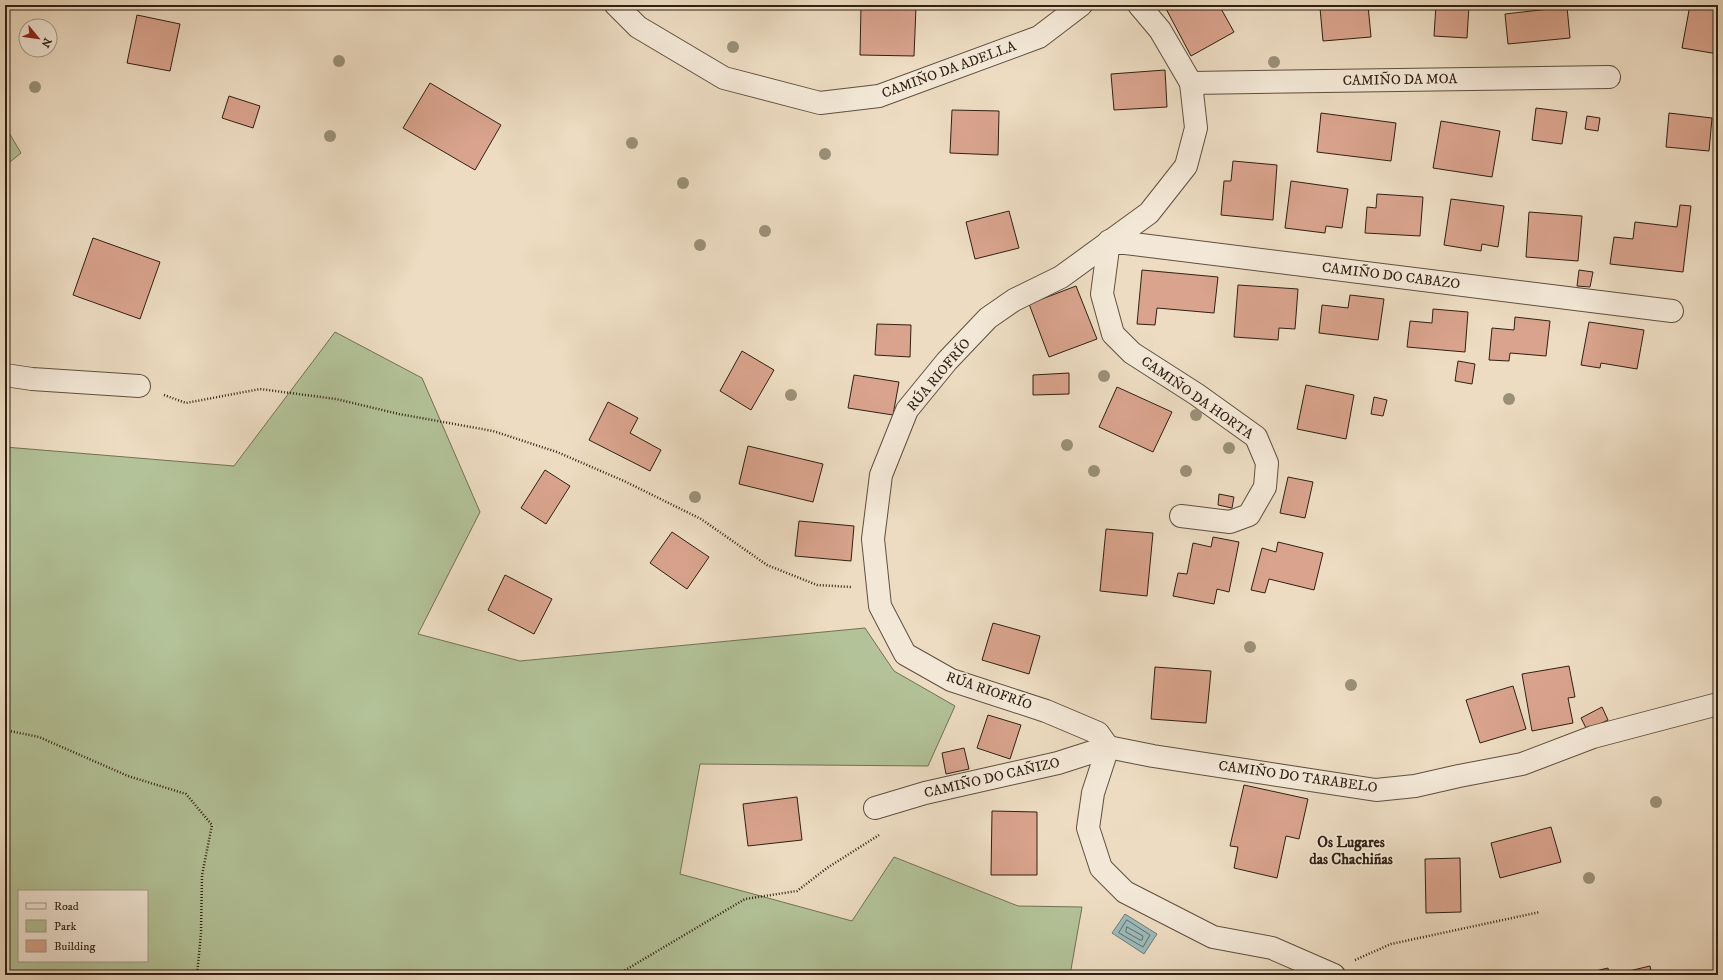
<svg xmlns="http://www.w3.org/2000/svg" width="1723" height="980" font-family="'IM FELL DW Pica',serif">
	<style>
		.green { fill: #b3c298; stroke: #727156; fill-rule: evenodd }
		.water { fill: #9bbaba; stroke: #707c77 }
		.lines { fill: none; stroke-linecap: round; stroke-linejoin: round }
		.shore { stroke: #666d66; stroke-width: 1 }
		.building { fill: #d9a38d; stroke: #302013 }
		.minor-casing { stroke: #5f4f3f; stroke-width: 24 }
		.path { stroke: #302013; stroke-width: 2.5; stroke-dasharray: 1 2; stroke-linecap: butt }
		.minor { stroke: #f3e8d7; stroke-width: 22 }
		.tree { fill: #9a9078 }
		.labels { text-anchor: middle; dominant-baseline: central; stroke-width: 3; stroke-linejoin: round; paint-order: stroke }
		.street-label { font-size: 14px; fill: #302013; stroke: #f3e8d7 }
		.neighbourhood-label { font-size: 15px; font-weight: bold; fill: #302013; stroke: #f3e8d7 }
	</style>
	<rect width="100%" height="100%" fill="#eddcc2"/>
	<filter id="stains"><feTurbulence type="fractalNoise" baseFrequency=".005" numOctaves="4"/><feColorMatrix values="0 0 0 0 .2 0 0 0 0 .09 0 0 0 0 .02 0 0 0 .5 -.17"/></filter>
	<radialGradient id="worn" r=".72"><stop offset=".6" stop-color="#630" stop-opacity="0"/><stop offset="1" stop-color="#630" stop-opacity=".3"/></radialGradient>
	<g class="green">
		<path d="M5,126L21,153L5,166Z"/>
		<path d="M335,332L422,378L480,512L418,634L520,661L865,628L894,671L955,706L928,766L700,764L680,874L852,921L894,857L1018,906L1082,907L1070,975H5V447L234,466ZM19,891H147V961H19Z"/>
	</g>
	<path class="water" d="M1125,914L1157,934L1144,954L1112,933Z"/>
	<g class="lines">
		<g class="shore">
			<path d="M1127,920L1150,935L1143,947L1119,933Z"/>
			<path d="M1127,927L1143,936L1142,940H1140L1126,932Z"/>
		</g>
	</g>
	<g class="building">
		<path d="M1164,5H1219L1234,32L1191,56Z"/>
		<path d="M1356,5H1368L1371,37L1323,41L1320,8Z"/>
		<path d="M1436,5H1469L1467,38L1434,36Z"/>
		<path d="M1690,5L1718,9V54L1682,48Z"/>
		<path d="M861,6L916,7L914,56L860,55Z"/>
		<path d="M1567,7L1570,38L1508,44L1505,14Z"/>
		<path d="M137,15L180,24L170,71L127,63Z"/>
		<path d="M1165,70L1167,107L1114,110L1111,74Z"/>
		<path d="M430,83L501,125L475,170L403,128Z"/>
		<path d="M229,96L260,106L253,128L222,118Z"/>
		<path d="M1536,108L1567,112L1562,144L1532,140Z"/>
		<path d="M952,110L999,111L998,155L950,153Z"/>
		<path d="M1321,113L1396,123L1391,161L1317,152Z"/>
		<path d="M1669,113L1712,118L1709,151L1666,147Z"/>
		<path d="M1587,116L1600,118L1598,131L1585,129Z"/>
		<path d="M1441,121L1500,131L1492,177L1433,168Z"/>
		<path d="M1233,161L1277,165L1273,220L1221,215L1224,181H1231Z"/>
		<path d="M1291,181L1348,189L1342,228L1326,226L1325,233L1285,228Z"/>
		<path d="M1377,194L1423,197L1420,236L1365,233L1367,207L1376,208Z"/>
		<path d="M1451,199L1504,206L1498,247L1482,244L1481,251L1444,245Z"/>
		<path d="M1680,205L1691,206L1683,272L1610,264L1614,237L1633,239L1635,222L1677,227Z"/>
		<path d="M1009,211L1019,248L975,259L966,222Z"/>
		<path d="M1529,212L1582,216L1578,261L1526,257Z"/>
		<path d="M93,238L160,262L140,319L73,295Z"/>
		<path d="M1142,270L1218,277L1214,313L1157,308L1155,325L1137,324Z"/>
		<path d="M1579,270L1593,272L1590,287L1577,286Z"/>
		<path d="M1238,285L1298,289L1295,329L1279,328L1278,340L1234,337Z"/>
		<path d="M1076,286L1097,339L1049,357L1029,304Z"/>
		<path d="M1350,295L1384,299L1378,340L1319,333L1322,305L1348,308Z"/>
		<path d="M1433,309L1468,312L1465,352L1407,347L1410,321L1432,323Z"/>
		<path d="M1515,317L1550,321L1546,356L1510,353L1509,361L1489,360L1492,328L1514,330Z"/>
		<path d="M1589,322L1644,330L1637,369L1601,363L1600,368L1581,365Z"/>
		<path d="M877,324L911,325L910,357L875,355Z"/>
		<path d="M742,351L774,370L751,410L720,391Z"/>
		<path d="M1458,361L1475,364L1472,384L1455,381Z"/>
		<path d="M1069,373V394L1033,395V375Z"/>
		<path d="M854,375L899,382L893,415L848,408Z"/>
		<path d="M1306,385L1354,395L1346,439L1297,429Z"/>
		<path d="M1117,387L1172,412L1153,452L1099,427Z"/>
		<path d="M1374,397L1387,400L1383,416L1371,414Z"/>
		<path d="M608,402L638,418L630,433L661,450L650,471L589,440Z"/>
		<path d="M748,446L823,464L813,502L739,484Z"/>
		<path d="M545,470L570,486L546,524L521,508Z"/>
		<path d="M1288,477L1313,482L1305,518L1280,513Z"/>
		<path d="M1219,494L1234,497L1232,508L1218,505Z"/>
		<path d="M799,521L854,526L851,561L795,556Z"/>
		<path d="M1106,529L1153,533L1147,596L1100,591Z"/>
		<path d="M672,532L709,557L687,589L650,563Z"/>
		<path d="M1213,537L1239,542L1229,592L1217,589L1214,604L1173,596L1178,573L1187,574L1193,543L1211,547Z"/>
		<path d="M1278,542L1323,553L1314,590L1269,579L1265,593L1251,590L1262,548L1276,552Z"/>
		<path d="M505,575L552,599L534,634L488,610Z"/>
		<path d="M993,623L1040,636L1029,674L982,660Z"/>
		<path d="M1569,666L1575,697L1568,698L1573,723L1532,731L1522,674Z"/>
		<path d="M1155,667L1211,671L1206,723L1151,719Z"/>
		<path d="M1513,686L1526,729L1480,743L1466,700Z"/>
		<path d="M1602,707L1608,720L1587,730L1581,718Z"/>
		<path d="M988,715L1021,725L1010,759L977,748Z"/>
		<path d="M964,748L969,769L946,774L942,753Z"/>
		<path d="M1244,785L1308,799L1299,839L1286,836L1277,878L1234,868L1238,847L1230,846Z"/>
		<path d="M797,797L802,840L748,846L743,804Z"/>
		<path d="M992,811L1037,812V875H991Z"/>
		<path d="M1551,827L1561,862L1500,878L1491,843Z"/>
		<path d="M1460,858L1461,912L1426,913L1425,859Z"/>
		<path d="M1715,927H1718V975H1717Z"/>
		<path d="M1650,966L1652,975H1612Z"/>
		<path d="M1608,968L1609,975H1578Z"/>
	</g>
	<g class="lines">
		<defs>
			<g id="minor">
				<path d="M616,5L638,27L724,78L820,103L879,96L1039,37L1081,5"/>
				<path d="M1191,83L1609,77"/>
				<path d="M5,375L32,379L139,386"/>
				<path d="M1181,516L1230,522L1249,515L1265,487L1267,463L1256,437L1196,394L1132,353L1113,334L1102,294L1109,241L1672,311"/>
				<path d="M1108,747L1098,733L1046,711L951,680L905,654L880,606L873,539L881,475L907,410L947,361L988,318L1014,300L1061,277L1149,213L1186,166L1196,128L1191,83L1160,30L1139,5"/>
				<path d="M1108,747L1093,793L1088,828L1101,868L1125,892L1213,937L1272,948L1334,975"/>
				<path d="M875,808L925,793L1058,763L1108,747L1153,756L1376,790L1415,786L1459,776L1522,764L1593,737L1718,704"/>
			</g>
		</defs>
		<use href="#minor" class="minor-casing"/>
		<g class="path">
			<path d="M164,395L186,403L260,389L336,399L399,414L493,431L557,452L624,481L701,519L767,565L817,585L851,587"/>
			<path d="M5,730L39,737L128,776L186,794L212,825L202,875L201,933L197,975"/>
			<path d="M1355,960L1391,944L1540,912"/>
			<path d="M617,975L745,899L797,891L827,868L879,835"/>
		</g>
		<use href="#minor" class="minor"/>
	</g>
	<g class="tree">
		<circle cx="733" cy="47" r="6"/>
		<circle cx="339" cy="61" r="6"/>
		<circle cx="1274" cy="62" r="6"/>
		<circle cx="35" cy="87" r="6"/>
		<circle cx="330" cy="136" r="6"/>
		<circle cx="632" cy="143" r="6"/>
		<circle cx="825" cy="154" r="6"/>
		<circle cx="683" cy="183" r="6"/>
		<circle cx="765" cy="231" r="6"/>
		<circle cx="700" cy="245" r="6"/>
		<circle cx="1104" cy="376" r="6"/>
		<circle cx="791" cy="395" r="6"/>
		<circle cx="1509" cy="399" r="6"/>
		<circle cx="1196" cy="415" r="6"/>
		<circle cx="1067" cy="445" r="6"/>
		<circle cx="1229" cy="448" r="6"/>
		<circle cx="1094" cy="471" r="6"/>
		<circle cx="1186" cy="471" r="6"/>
		<circle cx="695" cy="497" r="6"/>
		<circle cx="1250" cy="647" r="6"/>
		<circle cx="1351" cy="685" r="6"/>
		<circle cx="1656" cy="802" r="6"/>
		<circle cx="1589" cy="878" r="6"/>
	</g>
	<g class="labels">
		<g class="street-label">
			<text transform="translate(949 70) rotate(-20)">CAMIÑO DA ADELLA</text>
			<text transform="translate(1400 80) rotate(-1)">CAMIÑO DA MOA</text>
			<text transform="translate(1391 276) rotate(7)">CAMIÑO DO CABAZO</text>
			<text transform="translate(939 375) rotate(-50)">RÚA RIOFRÍO</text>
			<text transform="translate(1197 398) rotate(35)">CAMIÑO DA HORTA</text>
			<text transform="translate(989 691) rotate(19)">RÚA RIOFRÍO</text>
			<text transform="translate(1298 777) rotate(8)">CAMIÑO DO TARABELO</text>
			<text transform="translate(992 778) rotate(-13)">CAMIÑO DO CAÑIZO</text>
		</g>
		<g class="neighbourhood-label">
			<text x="1351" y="842">Os Lugares<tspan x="1351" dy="17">das Chachiñas</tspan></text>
		</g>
	</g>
	<rect width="1723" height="980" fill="none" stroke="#eddcc2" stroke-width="20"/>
	<rect x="6" y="6" width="1711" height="968" fill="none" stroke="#302013" stroke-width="2"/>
	<rect x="10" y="10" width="1703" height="960" fill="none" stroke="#302013"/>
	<rect x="18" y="890" width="130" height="72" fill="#f3e8d7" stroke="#a59889"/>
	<rect x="26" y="903" width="20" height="6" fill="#f3e8d7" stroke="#a59889"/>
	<text x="54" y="910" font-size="12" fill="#302013">Road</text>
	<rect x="26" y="920" width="20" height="12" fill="#b3c298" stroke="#a59889"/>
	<text x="54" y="930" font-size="12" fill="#302013">Park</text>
	<rect x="26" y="940" width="20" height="12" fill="#d9a38d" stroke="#a59889"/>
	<text x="54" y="950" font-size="12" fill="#302013">Building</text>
	<g transform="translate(38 38) rotate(119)"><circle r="19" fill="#f3e8d7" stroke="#a59889"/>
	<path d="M0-3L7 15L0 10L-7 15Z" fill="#8f2418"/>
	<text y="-6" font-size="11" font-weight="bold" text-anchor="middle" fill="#302013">N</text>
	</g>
	<rect width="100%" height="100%" filter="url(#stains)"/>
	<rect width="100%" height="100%" fill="url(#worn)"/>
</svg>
